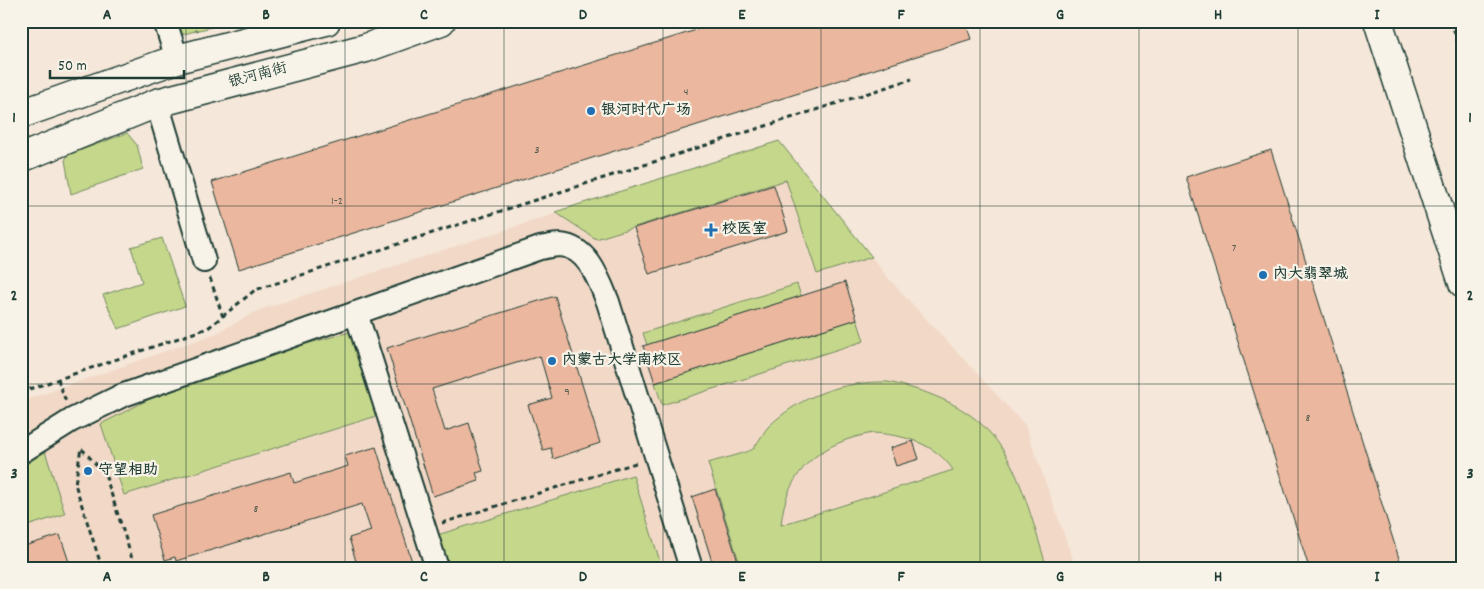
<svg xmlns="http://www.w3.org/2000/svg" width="1484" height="589" font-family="Dekko,'LXGW WenKai TC',sans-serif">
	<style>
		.built { fill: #f2d9c7 }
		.green { fill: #c4d78b; stroke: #728a60; fill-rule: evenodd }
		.building { fill: #ebb79e; stroke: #1f3d34 }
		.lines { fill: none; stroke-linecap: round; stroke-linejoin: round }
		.minor-casing { stroke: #1f3d34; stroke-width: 26 }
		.major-casing { stroke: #1f3d34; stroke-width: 31 }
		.path { stroke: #1f3d34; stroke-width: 3; stroke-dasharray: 5 4; stroke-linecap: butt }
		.minor { stroke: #f7f3e8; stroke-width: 22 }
		.major { stroke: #f7f3e8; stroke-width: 28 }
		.grid { fill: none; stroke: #1f3d34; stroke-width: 1; stroke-opacity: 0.55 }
		.poi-dot { fill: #1f6fb2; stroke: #f7f3e8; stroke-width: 2 }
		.labels { text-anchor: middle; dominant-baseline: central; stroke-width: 4.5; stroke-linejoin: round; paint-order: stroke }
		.number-label { font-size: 12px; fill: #525c4e }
		.street-label { font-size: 15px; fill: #1f3d34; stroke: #f7f3e8 }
		.poi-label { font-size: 15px; font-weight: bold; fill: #1f3d34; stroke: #f7f3e8; text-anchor: start }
		.neatline { fill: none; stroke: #1f3d34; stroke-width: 2 }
		.grid-label { font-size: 16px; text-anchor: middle; font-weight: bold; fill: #1f3d34 }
	</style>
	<rect width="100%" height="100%" fill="#f5e7d9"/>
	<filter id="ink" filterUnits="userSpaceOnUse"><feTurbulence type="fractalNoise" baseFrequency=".02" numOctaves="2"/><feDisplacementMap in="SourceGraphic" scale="10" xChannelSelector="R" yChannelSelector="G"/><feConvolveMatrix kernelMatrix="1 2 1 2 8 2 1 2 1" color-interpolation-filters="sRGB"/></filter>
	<g filter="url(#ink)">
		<path class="built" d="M779,141L889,279L1025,425L1076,568H21V402L217,333L259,310Z"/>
		<g class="green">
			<path d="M175,21H235L180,35Z"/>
			<path d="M127,133L137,145L143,169L71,194L65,160L68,155Z"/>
			<path d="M779,141L872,257L817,274L786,180L596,239L555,212Z"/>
			<path d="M162,238L185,306L118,329L103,295L142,282L131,247Z"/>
			<path d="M797,284L801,296L647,345L643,333Z"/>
			<path d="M857,319L864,341L662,405L655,383Z"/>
			<path d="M354,331L380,415L124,495L101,424L161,393L287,349Z"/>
			<path d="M888,382C1007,408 1015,464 1047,568H741L708,463C717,460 747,453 753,449C756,446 763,433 768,427C801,395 843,381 888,382ZM873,433C904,435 935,443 953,470L781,525C786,469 822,442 873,433Z"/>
			<path d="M45,451L65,514L21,528V468Z"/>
			<path d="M633,475L662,568H444L434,536Z"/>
		</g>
		<g class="building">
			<path d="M725,21H965L971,39L239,269L212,182Z"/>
			<path d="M1271,150L1341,373L1402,568H1309L1256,399L1186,177Z"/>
			<path d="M774,185L788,231L649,274L634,228Z"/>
			<path d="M845,282L857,319L655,383L643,346Z"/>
			<path d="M555,296L600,443L553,459L551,448L543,450L528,405L552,398L540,356L486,372L432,389L445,431L469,423L483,471L476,473L479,481L433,496L387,348Z"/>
			<path d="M913,441L919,459L896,466L890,448Z"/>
			<path d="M376,447L414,568H358L349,538L371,531L362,504L176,561L175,557L165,560L151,515L291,472L294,483L348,466L345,456Z"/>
			<path d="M715,489L740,568H714L692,497Z"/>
			<path d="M60,535L71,568H21V547Z"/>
		</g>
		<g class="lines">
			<defs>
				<g id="minor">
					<path d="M165,21L177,59"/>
					<path d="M157,103L204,261"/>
					<path d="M356,313L437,568"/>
					<path d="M21,452L72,420L121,396L540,248C546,247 554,245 560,245C588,247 599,280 608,302L691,568"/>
				</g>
				<g id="major">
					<path d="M1378,21L1463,283"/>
					<path d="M21,114L177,59L326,21"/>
					<path d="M21,158L157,103L366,48L441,21"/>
				</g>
			</defs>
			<use href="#minor" class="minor-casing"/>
			<use href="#major" class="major-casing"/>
			<g class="path">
				<path d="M194,21L197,31"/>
				<path d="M1451,21L1463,59"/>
				<path d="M210,278L223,317"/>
				<path d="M58,379L66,402"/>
				<path d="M21,392L208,328L255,290L912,79"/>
				<path d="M442,523L639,462"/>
				<path d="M102,568L75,484L81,448L105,474L135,568"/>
			</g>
			<use href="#minor" class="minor"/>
			<use href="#major" class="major"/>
		</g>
	</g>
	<path class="grid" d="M186,21V568M345,21V568M504,21V568M663,21V568M821,21V568M980,21V568M1139,21V568M1298,21V568M21,206H1463M21,384H1463"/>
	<g class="poi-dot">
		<circle cx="591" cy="111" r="5"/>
		<path d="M708.5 222.5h5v5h5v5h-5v5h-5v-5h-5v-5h5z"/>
		<circle cx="1263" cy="275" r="5"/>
		<circle cx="552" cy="361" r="5"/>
		<circle cx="88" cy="471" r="5"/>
	</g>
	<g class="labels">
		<g class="number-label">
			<text x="686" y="92">4</text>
			<text x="537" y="150">3</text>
			<text x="337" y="201">1-2</text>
			<text x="1234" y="248">7</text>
			<text x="567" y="392">9</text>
			<text x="1308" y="418">8</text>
			<text x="256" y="509">8</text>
		</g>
		<g class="street-label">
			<text transform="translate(258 76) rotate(-15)">银河南街</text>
		</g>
		<g class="poi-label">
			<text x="601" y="111">银河时代广场</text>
			<text x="722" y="230">校医室</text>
			<text x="1273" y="275">内大翡翠城</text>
			<text x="562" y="361">内蒙古大学南校区</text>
			<text x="98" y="471">守望相助</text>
		</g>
	</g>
	<rect width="1484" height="589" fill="none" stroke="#f7f3e8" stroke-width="55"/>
	<path d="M50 70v8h134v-8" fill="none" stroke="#1f3d34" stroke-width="2.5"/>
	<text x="58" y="70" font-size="15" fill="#1f3d34" stroke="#f7f3e8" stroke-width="4" paint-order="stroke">50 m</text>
	<rect x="28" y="28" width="1428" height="534" class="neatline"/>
	<g class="grid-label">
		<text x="107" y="19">A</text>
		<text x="266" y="19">B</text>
		<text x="424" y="19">C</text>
		<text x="583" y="19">D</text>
		<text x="742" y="19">E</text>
		<text x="901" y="19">F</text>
		<text x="1060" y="19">G</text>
		<text x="1218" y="19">H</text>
		<text x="1377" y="19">I</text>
		<text x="14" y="122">1</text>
		<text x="1470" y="122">1</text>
		<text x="14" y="300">2</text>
		<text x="1470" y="300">2</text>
		<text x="14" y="478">3</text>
		<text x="1470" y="478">3</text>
		<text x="107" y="581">A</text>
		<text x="266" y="581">B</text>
		<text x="424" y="581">C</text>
		<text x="583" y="581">D</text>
		<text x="742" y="581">E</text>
		<text x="901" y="581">F</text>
		<text x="1060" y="581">G</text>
		<text x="1218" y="581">H</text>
		<text x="1377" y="581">I</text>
	</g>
</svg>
